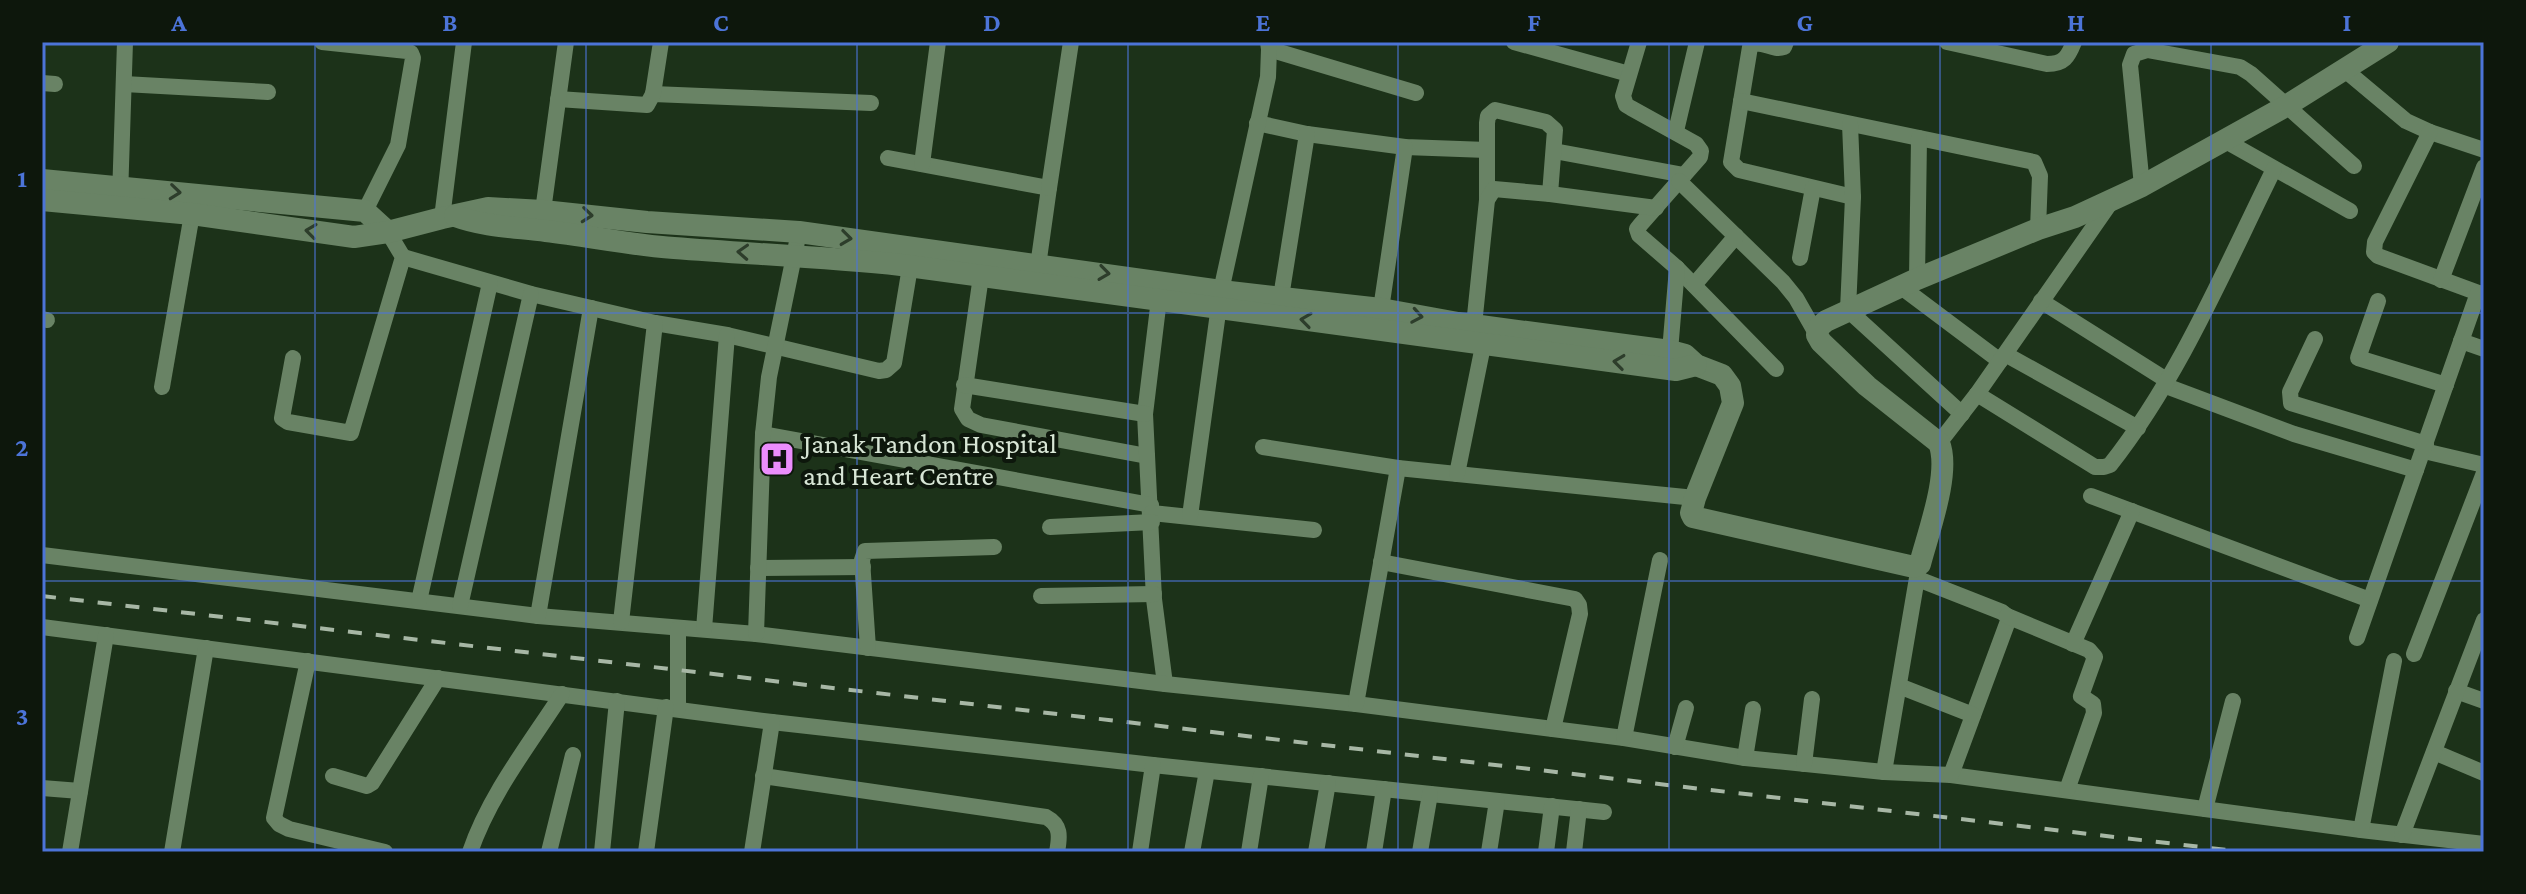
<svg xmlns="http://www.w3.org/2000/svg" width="2526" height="894" font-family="'Crimson Pro',serif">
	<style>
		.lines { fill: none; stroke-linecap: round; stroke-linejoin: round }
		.street { stroke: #698365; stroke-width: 16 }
		.secondary { stroke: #698365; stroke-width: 22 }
		.rail { stroke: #a7b7a5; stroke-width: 4; stroke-dasharray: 14 14; stroke-linecap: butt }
		.oneway { stroke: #2d3d2b }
		.grid { fill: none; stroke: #4c74d8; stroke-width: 2; stroke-opacity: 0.55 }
		.labels { text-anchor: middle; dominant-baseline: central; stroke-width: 8; stroke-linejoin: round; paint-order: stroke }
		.poi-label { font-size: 28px; fill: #d8e6d6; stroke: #0d170c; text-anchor: start }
		.neatline { fill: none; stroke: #4c74d8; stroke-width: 3 }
		.grid-label { font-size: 26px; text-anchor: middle; font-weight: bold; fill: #4c74d8 }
	</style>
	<rect width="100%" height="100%" fill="#1c3219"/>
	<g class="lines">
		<g class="street">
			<path d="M322,42L407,51L411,53L413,58L398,145L365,211"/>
			<path d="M1514,42L1629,74"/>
			<path d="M1639,42L1623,96L1626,105L1631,108L1696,144L1701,151L1700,157L1641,224L1637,229L1639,235L1677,268L1776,369"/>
			<path d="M1786,42L1784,47C1773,51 1764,41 1753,44L1750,47L1731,162L1739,170L1853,197"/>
			<path d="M1947,42L2047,64C2064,64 2068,57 2074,42"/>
			<path d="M1269,49L1416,93"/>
			<path d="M2345,70L2406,121L2430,132L2484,150"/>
			<path d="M42,83L55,84"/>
			<path d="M124,84L268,92"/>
			<path d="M653,94L871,103"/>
			<path d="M558,99L647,105L653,94L661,42"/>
			<path d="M1741,101L2034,162L2040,176L2038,229"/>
			<path d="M1257,123L1307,134L1405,147L1487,150"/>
			<path d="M1850,124L1853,197L1848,310L1962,414"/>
			<path d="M1676,131L1697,42"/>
			<path d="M2430,132L2375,242L2374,252L2378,256L2484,295"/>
			<path d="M2224,140L2350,211"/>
			<path d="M1554,151L1684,175"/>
			<path d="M888,158L1049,188L1037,273"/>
			<path d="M922,164L938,42"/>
			<path d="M1679,181L1783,282L1796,298L1817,335"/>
			<path d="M2142,186L2130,65L2134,54L2147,50L2240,67L2251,74L2354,166"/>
			<path d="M1049,188L1071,42"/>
			<path d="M120,197L125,42"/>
			<path d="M1487,200V123L1488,116L1495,110L1546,122L1555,130L1550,194"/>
			<path d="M543,211L566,42"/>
			<path d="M442,218L464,42"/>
			<path d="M403,257L531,294L591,308L655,323L727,335L879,371L886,370L894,363L910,267"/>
			<path d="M1800,258L1813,188"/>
			<path d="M981,276L962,409L968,419L981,425L1147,456"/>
			<path d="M1917,279L1919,138"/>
			<path d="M2441,280L2484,167"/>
			<path d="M1694,285L1736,236"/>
			<path d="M1900,286L2000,361"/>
			<path d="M1160,291L1145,414L1154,599L1165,684"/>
			<path d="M1281,297L1307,134"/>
			<path d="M2041,301L2168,381"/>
			<path d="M2378,301L2358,358L2446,385"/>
			<path d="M1381,309L1405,147"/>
			<path d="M42,319L47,320"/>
			<path d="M1474,325L1487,200L1494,189L1550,194L1656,208"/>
			<path d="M2315,339L2290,392L2291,403L2426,444"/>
			<path d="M2461,341L2484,349"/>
			<path d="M1670,351L1677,268"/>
			<path d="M2005,354L2138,428"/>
			<path d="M293,358L282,418L288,422L351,433L403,257L388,232"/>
			<path d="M964,385L1145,414"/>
			<path d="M2166,386L2294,434L2416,470"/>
			<path d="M162,387L192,214"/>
			<path d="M1977,394L2095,467H2104L2110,465C2180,376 2224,270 2274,169"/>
			<path d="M763,434L1151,505"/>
			<path d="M1939,443L1977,394L2111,202"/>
			<path d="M1263,447L1398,468L1695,498"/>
			<path d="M2424,451L2484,465"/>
			<path d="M1457,474L1485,336"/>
			<path d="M2091,496L2370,600"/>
			<path d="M1152,513L1314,530"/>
			<path d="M1190,516L1221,291L1268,77L1269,49L1268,42"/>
			<path d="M1050,527L1152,522"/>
			<path d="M42,555L538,616L756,634L1165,684L1356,704L1624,738L1745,758L1884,772L1951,775L2361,830L2484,844"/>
			<path d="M1381,562L1575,599L1579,605L1580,614L1553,729"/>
			<path d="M758,568L863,567"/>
			<path d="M1918,579L2002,612L2007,616L2008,621L1951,775"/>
			<path d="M1041,596L1154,594"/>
			<path d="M419,601L490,283"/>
			<path d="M460,606L531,294"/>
			<path d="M538,616L591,308"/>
			<path d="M2007,616L2089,650L2095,657L2081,696L2093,704L2094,713L2067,790"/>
			<path d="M621,622L655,323"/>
			<path d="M42,627L772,722L1153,765L1604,812"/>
			<path d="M678,629V709"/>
			<path d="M704,629L727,335"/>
			<path d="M756,634L763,434L769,377L799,232"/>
			<path d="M2357,638L2478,293"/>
			<path d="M2073,644L2132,511"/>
			<path d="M868,648L862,560L865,551L994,547"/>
			<path d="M2414,654L2484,473"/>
			<path d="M308,661L274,818L279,824L289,829L385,852"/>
			<path d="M1899,686L1973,715"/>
			<path d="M2456,691L2484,701"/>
			<path d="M1356,704L1398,468"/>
			<path d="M1624,738L1660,560"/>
			<path d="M1675,747L1686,708"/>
			<path d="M2434,752L2484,773"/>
			<path d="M1745,758L1753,709"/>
			<path d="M1804,764L1812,699"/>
			<path d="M1884,772L1918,572"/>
			<path d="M333,776L367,786L372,783L438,678"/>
			<path d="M763,776L1046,817C1061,825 1060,836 1057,852"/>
			<path d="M42,788L80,791"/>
			<path d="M2205,809L2233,701"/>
			<path d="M2361,830L2394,661"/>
			<path d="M2402,835L2484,620"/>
			<path d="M70,852L106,635"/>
			<path d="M172,852L206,648"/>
			<path d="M470,852C490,794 529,745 562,694"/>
			<path d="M549,852L573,755"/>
			<path d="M602,852L617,701"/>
			<path d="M646,852L666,707"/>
			<path d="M752,852L772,722"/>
			<path d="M1140,852L1153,765"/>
			<path d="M1192,852L1207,771"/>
			<path d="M1249,852L1261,776"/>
			<path d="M1316,852L1328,783"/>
			<path d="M1374,852L1384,789"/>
			<path d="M1420,852L1430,794"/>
			<path d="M1489,852L1497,801"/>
			<path d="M1546,852L1552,806"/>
			<path d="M1574,852L1579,809"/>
		</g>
		<g class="secondary">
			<path d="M42,180L365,211L388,232"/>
			<path d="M42,200L192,214L354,237L388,232L442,218L488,208L543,211L647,222L799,232L1221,291L1381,309L1458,323L1670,351L1685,355L1696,365L1722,375L1730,386L1733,403L1695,498L1691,513L1693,517L1914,567L1920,564C1928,533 1951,472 1939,443L1867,386L1821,342L1817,335L1819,327L1826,321L1917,279L2038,229L2075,217L2142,186L2286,106L2388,42"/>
			<path d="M455,216C485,227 515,227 546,231C589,236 631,245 674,248C750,254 825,257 901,265L1676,370L1696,365"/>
		</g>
		<path class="rail" d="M42,596L2244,852"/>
	</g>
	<defs><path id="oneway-chevron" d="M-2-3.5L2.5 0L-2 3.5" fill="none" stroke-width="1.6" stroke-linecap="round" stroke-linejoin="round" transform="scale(2)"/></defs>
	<g class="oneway">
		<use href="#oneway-chevron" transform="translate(175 192) rotate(6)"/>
		<use href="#oneway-chevron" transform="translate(587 215) rotate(6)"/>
		<use href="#oneway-chevron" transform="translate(311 231) rotate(-172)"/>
		<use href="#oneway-chevron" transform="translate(846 238) rotate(7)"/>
		<use href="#oneway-chevron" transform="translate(743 252) rotate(-177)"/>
		<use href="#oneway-chevron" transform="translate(1104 273) rotate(8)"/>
		<use href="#oneway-chevron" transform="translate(1417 316) rotate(10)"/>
		<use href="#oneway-chevron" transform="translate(1306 320) rotate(-172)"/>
		<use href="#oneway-chevron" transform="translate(1619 362) rotate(-173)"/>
	</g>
	<path class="grid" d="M315,42V852M586,42V852M857,42V852M1128,42V852M1398,42V852M1669,42V852M1940,42V852M2211,42V852M42,313H2484M42,581H2484"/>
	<defs>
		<symbol id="hospital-square" viewBox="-11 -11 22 22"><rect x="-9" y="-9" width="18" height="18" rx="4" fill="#eb8dfc" stroke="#0d170c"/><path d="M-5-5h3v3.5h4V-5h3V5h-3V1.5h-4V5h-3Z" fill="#111"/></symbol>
	</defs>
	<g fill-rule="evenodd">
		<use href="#hospital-square" x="757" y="439" width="40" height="40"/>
	</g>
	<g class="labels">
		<g class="poi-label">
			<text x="803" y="443">Janak Tandon Hospital<tspan x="803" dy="32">and Heart Centre</tspan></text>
		</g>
	</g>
	<rect width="2526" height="894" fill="none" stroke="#0d170c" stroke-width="88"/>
	<rect x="44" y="44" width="2438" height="806" class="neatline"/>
	<g class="grid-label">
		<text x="179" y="31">A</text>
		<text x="450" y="31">B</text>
		<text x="721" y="31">C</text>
		<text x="992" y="31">D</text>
		<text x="1263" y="31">E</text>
		<text x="1534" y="31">F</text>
		<text x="1805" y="31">G</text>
		<text x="2076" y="31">H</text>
		<text x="2347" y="31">I</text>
		<text x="22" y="187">1</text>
		<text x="22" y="456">2</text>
		<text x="22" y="725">3</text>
	</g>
</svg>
